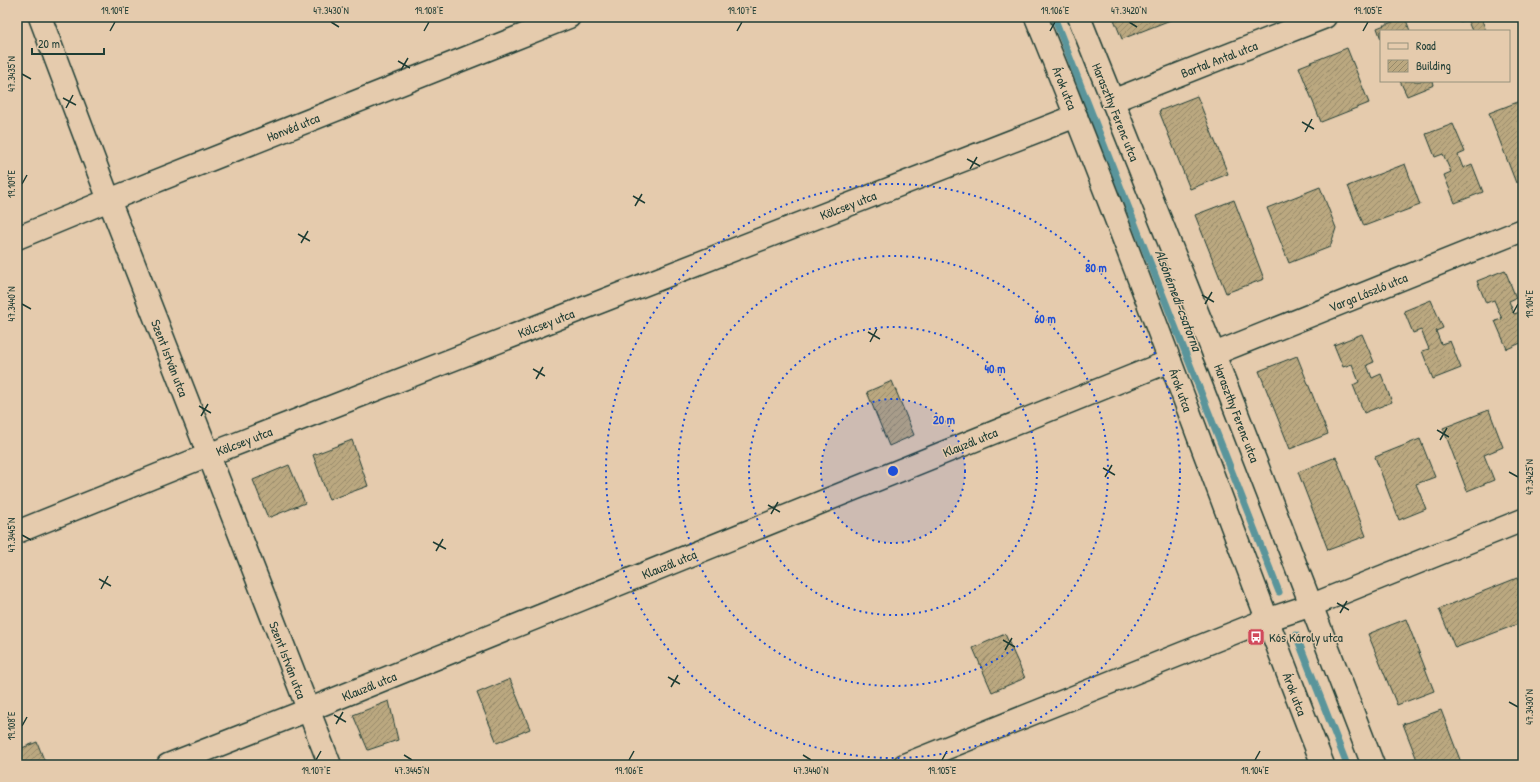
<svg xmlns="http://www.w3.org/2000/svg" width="1540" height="782" font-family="'Patrick Hand',sans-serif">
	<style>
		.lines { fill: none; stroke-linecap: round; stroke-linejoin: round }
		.stream { stroke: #5a959b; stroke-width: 7 }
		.building { fill: url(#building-hatch); stroke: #1f3d34 }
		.street-casing { stroke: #1f3d34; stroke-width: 25 }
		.street { stroke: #e5cbad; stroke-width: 22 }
		.ticks { fill: none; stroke: #1f3d34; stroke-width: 1.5 }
		.ring { fill: none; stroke: #1d4ed8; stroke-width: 2; stroke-dasharray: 2 4 }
		.labels { text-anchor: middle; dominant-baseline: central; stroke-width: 3; stroke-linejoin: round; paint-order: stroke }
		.street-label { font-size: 13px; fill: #1f3d34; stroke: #e5cbad }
		.poi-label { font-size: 13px; fill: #1f3d34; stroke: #e5cbad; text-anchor: start }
		.water-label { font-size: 14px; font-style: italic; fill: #24443d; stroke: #e5cbad }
		.centre { fill: #1d4ed8; stroke: #e5cbad; stroke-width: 2 }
		.ring-label { font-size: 12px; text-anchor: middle; font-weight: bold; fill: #1d4ed8; stroke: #e5cbad; stroke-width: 3; stroke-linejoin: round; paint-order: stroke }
		.neatline { fill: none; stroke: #1f3d34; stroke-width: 1.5 }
		.ticks-label { font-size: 10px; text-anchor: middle; fill: #1f3d34 }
	</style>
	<defs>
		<pattern id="building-hatch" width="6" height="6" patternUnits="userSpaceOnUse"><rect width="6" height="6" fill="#bba880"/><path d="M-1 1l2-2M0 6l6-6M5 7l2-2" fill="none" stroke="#978a6a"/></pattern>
	</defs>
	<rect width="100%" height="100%" fill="#e5cbad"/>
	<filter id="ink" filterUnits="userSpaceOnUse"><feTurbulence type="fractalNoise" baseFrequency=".025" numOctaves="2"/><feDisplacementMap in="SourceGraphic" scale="8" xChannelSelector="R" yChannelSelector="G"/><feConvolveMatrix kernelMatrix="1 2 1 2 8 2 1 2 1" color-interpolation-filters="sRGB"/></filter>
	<g filter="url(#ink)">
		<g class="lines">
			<g class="stream">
				<path d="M1054,17L1279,592"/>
				<path d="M1296,635L1347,765"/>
			</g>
		</g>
		<g class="building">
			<path d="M1113,17H1178L1122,39Z"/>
			<path d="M1405,17L1410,31H1381V39L1377,28Z"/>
			<path d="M1457,17H1489L1482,20L1486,31H1472L1467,19L1459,22Z"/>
			<path d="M1347,48L1369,103L1321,122L1299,67Z"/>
			<path d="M1400,81H1433L1434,85L1407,96Z"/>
			<path d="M1197,96L1228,174L1190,189L1159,111Z"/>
			<path d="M1523,100V180L1516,183L1489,113Z"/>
			<path d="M1453,124L1465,152L1458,155L1463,168L1472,164L1483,192L1455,203L1444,175L1451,172L1443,154L1435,157L1426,134Z"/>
			<path d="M1405,164L1420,205L1364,226L1348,186Z"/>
			<path d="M1320,187L1336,228L1330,247L1289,263L1267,208Z"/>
			<path d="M1234,200L1264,279L1226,293L1195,215Z"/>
			<path d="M1505,270L1516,298L1509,301L1514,314L1523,311V342L1507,349L1495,321L1502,319L1494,300L1486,303L1477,281Z"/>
			<path d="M1431,300L1443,328L1436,331L1441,344L1450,341L1461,368L1433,379L1422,351L1429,349L1421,330L1413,333L1404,311Z"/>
			<path d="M1362,334L1374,362L1367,365L1372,378L1381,374L1392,402L1364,413L1353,385L1359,382L1352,364L1343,367L1334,345Z"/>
			<path d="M1297,356L1328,434L1290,449L1259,371Z"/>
			<path d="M892,381L914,435L889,446L867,392Z"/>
			<path d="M1489,410L1503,447L1484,455L1494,480L1467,491L1443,428Z"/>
			<path d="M1420,439L1435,477L1416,484L1426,509L1399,520L1375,457Z"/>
			<path d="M352,440L368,486L329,500L313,455Z"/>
			<path d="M1336,457L1366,536L1328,550L1298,472Z"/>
			<path d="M289,465L305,503L268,518L253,480Z"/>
			<path d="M1517,578L1523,592V622L1455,648L1439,609Z"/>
			<path d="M1406,619L1434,691L1397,705L1368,634Z"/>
			<path d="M1005,634L1025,678L992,692L973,648Z"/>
			<path d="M510,679L530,729L497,743L477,693Z"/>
			<path d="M389,701L398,740L368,750L353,715Z"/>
			<path d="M1441,710L1462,765H1419L1403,724Z"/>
			<path d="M37,742L46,765H17V750Z"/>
		</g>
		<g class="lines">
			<defs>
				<g id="street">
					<path d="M40,17L109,200L330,765"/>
					<path d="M1036,17C1137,264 1226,516 1323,765"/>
					<path d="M1079,17L1214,354L1373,765"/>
					<path d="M1112,101L1325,17"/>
					<path d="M17,238L109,200L569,17"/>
					<path d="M1214,354L1523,230"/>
					<path d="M17,532L208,455L1076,116"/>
					<path d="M168,765L308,710L1170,361"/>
					<path d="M904,765L1266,620L1312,605L1523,520"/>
				</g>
			</defs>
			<use href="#street" class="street-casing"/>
			<use href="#street" class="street"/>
		</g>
	</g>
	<path class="ticks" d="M331,22L339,27M1129,22L1137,27M110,31L115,22M424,31L429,22M737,31L742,22M1050,31L1055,22M1363,31L1368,22M398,61L410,68M401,70L408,58M22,74L31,79M63,98L76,105M66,108L73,95M1302,122L1314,129M1305,132L1312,119M967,159L980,166M970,169L977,157M22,184L27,175M633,196L645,203M635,206L642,194M298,234L310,241M301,243L308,231M1202,295L1214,302M22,304L31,309M1205,304L1212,292M1513,313L1518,304M868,332L880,339M870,342L877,329M533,369L545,376M536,379L543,367M199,406L211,413M201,416L208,404M1437,430L1449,437M1440,440L1447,428M1103,468L1115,475M1509,472L1518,477M1105,477L1112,465M768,505L780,512M771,514L778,502M22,535L31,540M433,542L446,549M436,551L443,539M99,579L111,586M101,589L108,576M1337,603L1349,610M1340,613L1347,601M1003,640L1015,647M1005,650L1012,638M668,677L680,684M671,687L678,675M1509,702L1518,707M334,715L346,722M336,724L343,712M22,726L27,717M404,755L412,760M803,755L811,760M316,760L321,751M629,760L634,751M942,760L947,751M1255,760L1260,751"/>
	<circle cx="893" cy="471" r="72" fill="#1d4ed8" fill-opacity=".12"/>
	<g class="ring">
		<circle cx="893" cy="471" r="72"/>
		<circle cx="893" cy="471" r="144"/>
		<circle cx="893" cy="471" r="215"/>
		<circle cx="893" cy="471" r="287"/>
	</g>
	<defs>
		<symbol id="bus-square" viewBox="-11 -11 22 22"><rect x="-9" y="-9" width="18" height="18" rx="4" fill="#d1495b" stroke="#e5cbad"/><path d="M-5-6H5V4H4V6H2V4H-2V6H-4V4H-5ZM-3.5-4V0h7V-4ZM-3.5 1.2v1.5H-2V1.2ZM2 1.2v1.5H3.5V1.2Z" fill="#fff"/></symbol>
	</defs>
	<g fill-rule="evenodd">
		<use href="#bus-square" x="1246" y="627" width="20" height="20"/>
	</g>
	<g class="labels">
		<g class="street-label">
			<text transform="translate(1219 59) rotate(-21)">Bartal Antal utca</text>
			<text transform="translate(1065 88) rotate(68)">Árok utca</text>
			<text transform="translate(1116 112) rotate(68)">Haraszthy Ferenc utca</text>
			<text transform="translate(293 127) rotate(-22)">Honvéd utca</text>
			<text transform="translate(848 205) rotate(-21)">Kölcsey utca</text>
			<text transform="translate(1368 292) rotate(-22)">Varga László utca</text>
			<text transform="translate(546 323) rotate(-21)">Kölcsey utca</text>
			<text transform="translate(170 358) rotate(69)">Szent István utca</text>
			<text transform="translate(1181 390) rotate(70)">Árok utca</text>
			<text transform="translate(1237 413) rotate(69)">Haraszthy Ferenc utca</text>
			<text transform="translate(244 441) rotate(-21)">Kölcsey utca</text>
			<text transform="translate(970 442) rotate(-22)">Klauzál utca</text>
			<text transform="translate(669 564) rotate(-22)">Klauzál utca</text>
			<text transform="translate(288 660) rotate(69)">Szent István utca</text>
			<text transform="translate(369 686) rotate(-22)">Klauzál utca</text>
			<text transform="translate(1295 694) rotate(69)">Árok utca</text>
		</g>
		<g class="poi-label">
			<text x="1269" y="637">Kós Károly utca</text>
		</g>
		<g class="water-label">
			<text transform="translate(1179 300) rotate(69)">Alsónémedi-csatorna</text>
		</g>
	</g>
	<circle cx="893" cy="471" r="6" class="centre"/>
	<g class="ring-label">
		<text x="1096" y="272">80 m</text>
		<text x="1045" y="323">60 m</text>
		<text x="995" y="373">40 m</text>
		<text x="944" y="424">20 m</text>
	</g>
	<rect width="1540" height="782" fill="none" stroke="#e5cbad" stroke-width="44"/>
	<rect x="1380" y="30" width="130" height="52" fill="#e5cbad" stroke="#96927d"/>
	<rect x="1388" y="43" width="20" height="6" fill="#e5cbad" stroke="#96927d"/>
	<text x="1416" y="50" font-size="12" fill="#1f3d34">Road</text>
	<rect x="1388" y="60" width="20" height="12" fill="url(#building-hatch)" stroke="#96927d"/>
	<text x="1416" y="70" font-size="12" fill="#1f3d34">Building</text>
	<path d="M32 48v6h72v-6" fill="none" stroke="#1f3d34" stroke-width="2"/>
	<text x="38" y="48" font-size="12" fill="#1f3d34" stroke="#e5cbad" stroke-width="3" paint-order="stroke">20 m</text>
	<rect x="22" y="22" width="1496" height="738" class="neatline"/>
	<g class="ticks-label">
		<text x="115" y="14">19.109°E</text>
		<text x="331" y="14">47.3430°N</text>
		<text x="429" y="14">19.108°E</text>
		<text x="742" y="14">19.107°E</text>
		<text x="1055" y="14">19.106°E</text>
		<text x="1129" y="14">47.3420°N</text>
		<text x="1368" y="14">19.105°E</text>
		<text transform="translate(11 74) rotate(-90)" y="4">47.3435°N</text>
		<text transform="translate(11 184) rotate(-90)" y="4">19.109°E</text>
		<text transform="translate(1529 304) rotate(-90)" y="4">19.104°E</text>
		<text transform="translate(11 304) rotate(-90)" y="4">47.3440°N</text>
		<text transform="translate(1529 477) rotate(-90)" y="4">47.3425°N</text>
		<text transform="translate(11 535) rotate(-90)" y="4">47.3445°N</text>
		<text transform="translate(1529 707) rotate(-90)" y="4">47.3430°N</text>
		<text transform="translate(11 726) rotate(-90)" y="4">19.108°E</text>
		<text x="316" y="774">19.107°E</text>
		<text x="412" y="774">47.3445°N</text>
		<text x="629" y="774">19.106°E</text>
		<text x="811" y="774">47.3440°N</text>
		<text x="942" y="774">19.105°E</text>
		<text x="1255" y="774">19.104°E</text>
	</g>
</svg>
